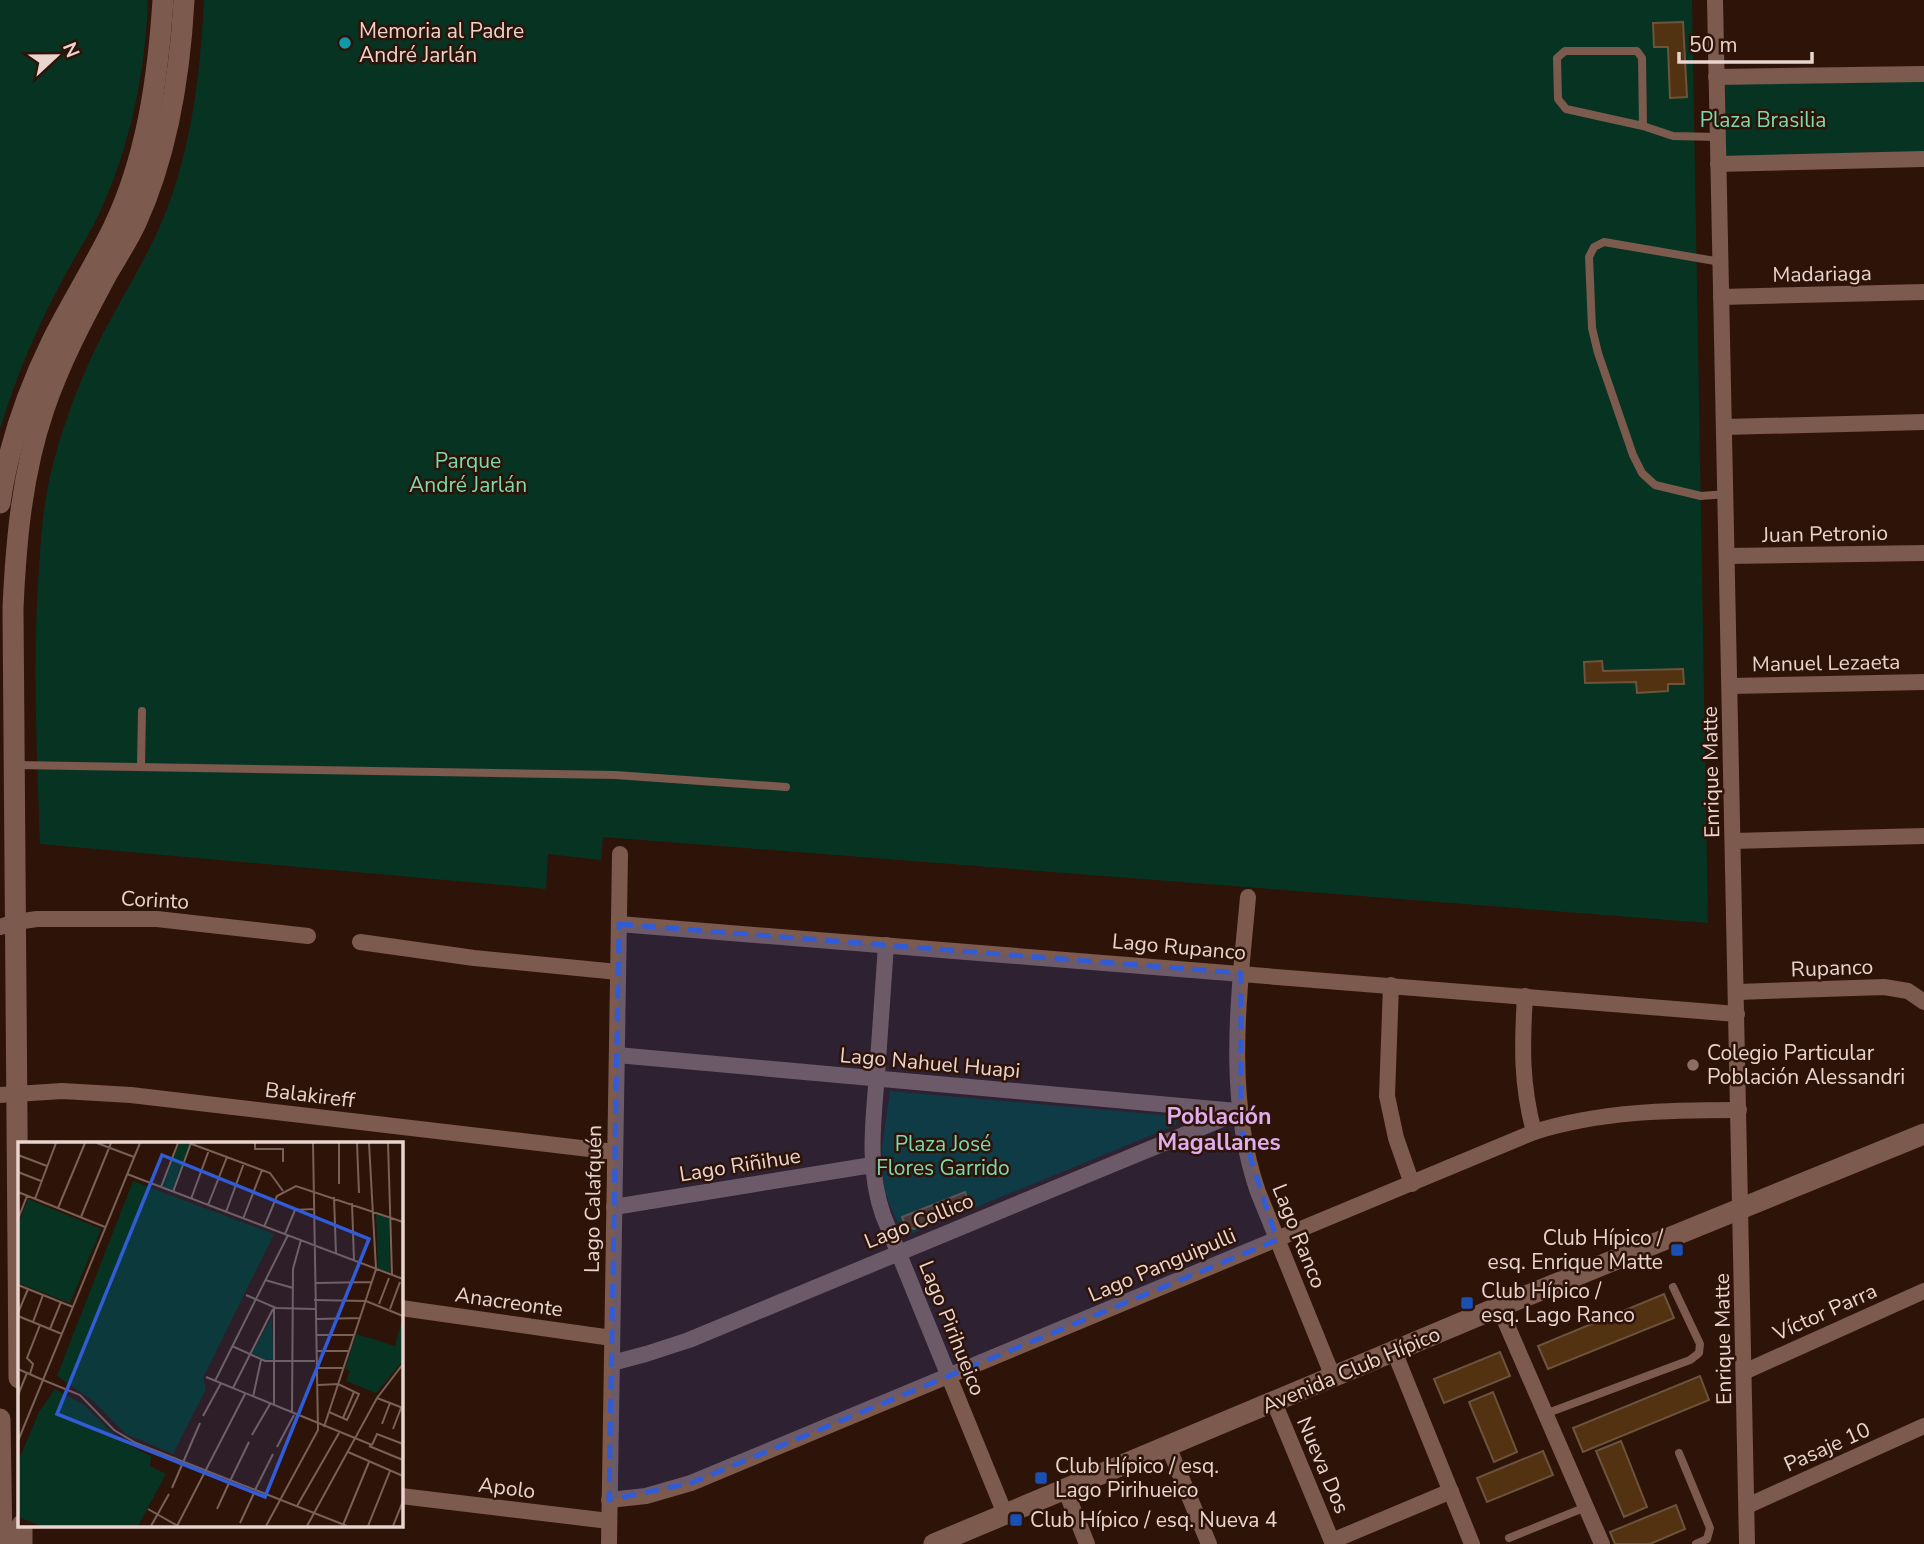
<svg xmlns="http://www.w3.org/2000/svg" width="1924" height="1544" font-family="'Nunito Sans',sans-serif">
	<style>
		.green { fill: #073422 }
		.building { fill: #523210; stroke: #6c543c; stroke-width: 2 }
		.lines { fill: none; stroke-linecap: round; stroke-linejoin: round }
		.lane { stroke: #7c5a4e; stroke-width: 8 }
		.street { stroke: #7c5a4e; stroke-width: 16 }
		.secondary { stroke: #7c5a4e; stroke-width: 21 }
		.marked { fill: #315cd7; fill-opacity: 0.2; stroke: #315cd7; stroke-width: 5; stroke-dasharray: 14 9; stroke-linejoin: round }
		.culture-dot { fill: #0f9aa8; stroke: #2e1309; stroke-width: 2.5 }
		.education-dot { fill: #8d6e63; stroke: #2e1309; stroke-width: 2.5 }
		.transit-dot { fill: #1a4fb4; stroke: #2e1309; stroke-width: 2.5 }
		.labels { text-anchor: middle; dominant-baseline: central; stroke-width: 5; stroke-linejoin: round; paint-order: stroke }
		.poi-label { font-size: 21px; fill: #e9d5ce; stroke: #2e1309; text-anchor: start }
		.park-label { font-size: 21px; fill: #7bdbae; stroke: #2e1309 }
		.street-label { font-size: 21px; fill: #e9d5ce; stroke: #2e1309 }
		.neighbourhood-label { font-size: 23px; font-weight: bold; fill: #e0aeec; stroke: #2e1309 }
		.inset-road { fill: none; stroke: #796158; stroke-width: 2 }
		.view { fill: #315cd7; fill-opacity: 0.15; stroke: #315cd7; stroke-width: 3.5 }
		.inset-edge { fill: none; stroke: #e9d5ce; stroke-width: 3.5 }
	</style>
	<rect width="100%" height="100%" fill="#2e1309"/>
	<g class="green">
		<path d="M0,0H148C145,75 130,148 98,216C88,237 75,256 64,277C38,325 16,376 0,429Z"/>
		<path d="M204,0H1692L1708,923L603,837L601,860L548,854L546,889L40,844C37,753 32,660 39,569C41,533 44,498 53,464C61,434 72,402 84,374C104,326 133,283 155,237C190,163 200,81 204,0Z"/>
		<path d="M1924,79V154L1725,160L1722,82Z"/>
		<path d="M890,1091L1175,1116L1176,1125L904,1237L884,1191L882,1148Z"/>
	</g>
	<g class="building">
		<path d="M1683,22L1687,97L1670,98L1668,47H1654L1653,23Z"/>
		<path d="M1602,661L1603,671L1683,669L1684,684H1668V691L1637,693L1636,682L1585,683L1584,662Z"/>
		<path d="M965,1192L970,1207L914,1229L906,1227L902,1217Z"/>
		<path d="M1664,1294L1674,1318L1548,1369L1538,1346Z"/>
		<path d="M1500,1352L1510,1376L1444,1403L1434,1379Z"/>
		<path d="M1700,1376L1709,1400L1583,1452L1573,1428Z"/>
		<path d="M1493,1392L1517,1452L1494,1462L1469,1402Z"/>
		<path d="M1621,1441L1647,1507L1624,1517L1596,1451Z"/>
		<path d="M1543,1451L1553,1475L1487,1502L1477,1478Z"/>
		<path d="M1676,1505L1685,1529L1650,1544H1615L1610,1532Z"/>
	</g>
	<g class="lines">
		<g class="lane">
			<path d="M1643,126L1642,58L1637,51H1565L1557,58L1558,99L1566,109L1643,126L1673,136L1718,137"/>
			<path d="M1721,262L1604,242L1594,247L1589,257L1592,328L1598,353L1633,455L1642,473L1655,485L1701,496L1726,494"/>
			<path d="M16,765L615,775L786,787"/>
			<path d="M141,766L142,711"/>
			<path d="M1545,1414L1690,1360L1699,1353L1700,1344L1673,1287"/>
			<path d="M1679,1453L1710,1528L1707,1539L1696,1544"/>
			<path d="M1509,1538L1586,1507"/>
		</g>
		<g class="street">
			<path d="M1715,0L1747,1544"/>
			<path d="M1716,77L1924,74"/>
			<path d="M1718,164L1924,159"/>
			<path d="M1721,297L1924,292"/>
			<path d="M1724,427L1924,422"/>
			<path d="M1727,556L1924,553"/>
			<path d="M1730,686L1924,682"/>
			<path d="M1733,841L1924,836"/>
			<path d="M1248,897C1239,995 1225,1097 1258,1192L1333,1377"/>
			<path d="M619,924L1737,1014"/>
			<path d="M0,927L16,922L37,919H157L308,936"/>
			<path d="M360,942L474,958L618,972"/>
			<path d="M886,945C883,988 880,1032 877,1075C873,1123 867,1169 883,1215L1005,1514"/>
			<path d="M1391,985L1387,1096L1396,1138L1412,1184"/>
			<path d="M1737,992L1884,987L1908,991L1924,1002"/>
			<path d="M1525,996C1522,1045 1521,1084 1534,1132"/>
			<path d="M617,1055L1237,1111"/>
			<path d="M0,1095L62,1091L131,1095L615,1152"/>
			<path d="M614,1207L872,1165"/>
			<path d="M1499,1307L1602,1544"/>
			<path d="M401,1308L612,1338"/>
			<path d="M1394,1351L1472,1544"/>
			<path d="M612,1363L646,1354L689,1340L1239,1112"/>
			<path d="M1744,1372L1924,1291"/>
			<path d="M1274,1402L1333,1544"/>
			<path d="M1168,1446L1209,1544"/>
			<path d="M1065,1489L1087,1544"/>
			<path d="M401,1496L609,1521"/>
			<path d="M609,1500L646,1496L691,1483L1534,1132C1601,1111 1669,1110 1739,1110"/>
			<path d="M1747,1506L1924,1426"/>
			<path d="M1332,1541L1451,1491"/>
			<path d="M609,1544L620,854"/>
		</g>
		<g class="secondary">
			<path d="M0,503C8,447 27,392 52,341C71,303 94,267 113,228C147,158 158,77 163,0"/>
			<path d="M19,1378L13,608C16,541 22,473 44,409C60,362 84,317 107,274C117,257 128,240 136,223C168,153 180,76 184,0"/>
			<path d="M0,1419L2,1544"/>
			<path d="M22,1525V1544"/>
			<path d="M934,1544L1499,1307L1924,1134"/>
		</g>
	</g>
	<path class="marked" d="M619,924L1241,973V1128L1277,1240L691,1483L609,1500Z"/>
	<circle class="culture-dot" cx="345" cy="43" r="7"/>
	<circle class="education-dot" cx="1693" cy="1065" r="7"/>
	<g class="transit-dot">
		<rect x="1670" y="1243" width="14" height="14" rx="3.5"/>
		<rect x="1460" y="1296" width="14" height="14" rx="3.5"/>
		<rect x="1034" y="1471" width="14" height="14" rx="3.5"/>
		<rect x="1009" y="1513" width="14" height="14" rx="3.5"/>
	</g>
	<g class="labels">
		<g class="poi-label">
			<text x="359" y="31">Memoria al Padre<tspan x="359" dy="24">André Jarlán</tspan></text>
			<text x="1707" y="1053">Colegio Particular<tspan x="1707" dy="24">Población Alessandri</tspan></text>
			<text x="1663" y="1238" text-anchor="end">Club Hípico /<tspan x="1663" dy="24">esq. Enrique Matte</tspan></text>
			<text x="1481" y="1291">Club Hípico /<tspan x="1481" dy="24">esq. Lago Ranco</tspan></text>
			<text x="1055" y="1466">Club Hípico / esq.<tspan x="1055" dy="24">Lago Pirihueico</tspan></text>
			<text x="1030" y="1520">Club Hípico / esq. Nueva 4</text>
		</g>
		<g class="park-label">
			<text x="1763" y="120">Plaza Brasilia</text>
			<text x="468" y="461">Parque<tspan x="468" dy="24">André Jarlán</tspan></text>
			<text x="943" y="1144">Plaza José<tspan x="943" dy="24">Flores Garrido</tspan></text>
		</g>
		<g class="street-label">
			<text transform="translate(1822 274) rotate(-1)">Madariaga</text>
			<text transform="translate(1825 534) rotate(-1)">Juan Petronio</text>
			<text transform="translate(1826 663) rotate(-1)">Manuel Lezaeta</text>
			<text transform="translate(1711 772) rotate(-91)">Enrique Matte</text>
			<text transform="translate(155 900) rotate(3)">Corinto</text>
			<text transform="translate(1179 947) rotate(5)">Lago Rupanco</text>
			<text transform="translate(1832 968) rotate(-2)">Rupanco</text>
			<text transform="translate(930 1063) rotate(5)">Lago Nahuel Huapi</text>
			<text transform="translate(310 1095) rotate(7)">Balakireff</text>
			<text transform="translate(740 1165) rotate(-9)">Lago Riñihue</text>
			<text transform="translate(593 1199) rotate(-89)">Lago Calafquén</text>
			<text transform="translate(919 1221) rotate(-22)">Lago Collico</text>
			<text transform="translate(1299 1236) rotate(68)">Lago Ranco</text>
			<text transform="translate(1162 1265) rotate(-23)">Lago Panguipulli</text>
			<text transform="translate(509 1302) rotate(8)">Anacreonte</text>
			<text transform="translate(1825 1312) rotate(-24)">Víctor Parra</text>
			<text transform="translate(952 1328) rotate(68)">Lago Pirihueico</text>
			<text transform="translate(1723 1339) rotate(-91)">Enrique Matte</text>
			<text transform="translate(1351 1370) rotate(-23)">Avenida Club Hípico</text>
			<text transform="translate(1827 1447) rotate(-24)">Pasaje 10</text>
			<text transform="translate(1323 1465) rotate(67)">Nueva Dos</text>
			<text transform="translate(507 1488) rotate(7)">Apolo</text>
		</g>
		<g class="neighbourhood-label">
			<text x="1219" y="1116">Población<tspan x="1219" dy="26">Magallanes</tspan></text>
		</g>
	</g>
	<g transform="translate(18 1142)">
		<rect width="385" height="385" fill="#2e1309"/>
		<path d="M161,1L172,2L154,49L144,45ZM115,39L256,92L185,236L188,247L155,312L108,292L74,258L39,234ZM10,57L83,87L52,161L0,141V83ZM358,71L371,77L372,131L360,126ZM254,175L255,217L247,218L234,211ZM385,175V219L358,251L328,239L332,229L327,227L338,192L377,204ZM37,247L65,262L104,300L133,314L132,324L148,332L120,384H24L0,375V320L21,270Z" fill="#073422"/>
		<path class="inset-road" d="M79,1L116,15M171,1L252,31L265,49M237,1V7H265V20M321,1V42M339,1L341,51M370,1L374,133M0,13L29,24M0,30L23,39M109,32L385,137M143,45L160,1M0,50L87,85M155,50L173,1M316,55L318,112M17,57L38,1M173,57L191,8M334,61L336,119M190,63L209,15M40,66L67,1M208,70L226,21M63,75L93,1M0,77L9,54M225,77L244,28M246,85L259,54L278,44L385,80M267,92L277,68L296,67M247,138L275,146M298,141L354,140M0,143L55,165M228,153L258,166L297,167M296,158L348,159L385,174M361,162L371,136M372,167L382,140M0,171L10,147M0,174L44,192M299,177L342,176M15,180L25,153M32,187L43,160M299,193H336M214,204L247,219H297M299,209H330M299,226H325M0,227L25,238M12,232L15,222L9,216L22,183M188,235L354,303M25,238L62,253L96,288L118,301L329,384M197,239L270,93M300,243L320,242L341,252L329,278L311,270M215,246L255,167M0,253L9,231M235,255L243,218M359,256L385,266M256,263V166M274,271L275,127L283,98M185,274L203,241M325,276L336,250M364,282L372,261M306,285L358,127L351,1M375,287L383,266M234,293L252,262M0,299L122,1M354,303L359,292L385,302M351,304L385,318M259,305L276,273M330,310L385,334M212,339L231,300M154,346L182,281M237,348L255,312M279,364L321,291M130,367L160,384M199,367L211,341M222,381L236,351M325,383L351,320M133,384L151,352M159,384L227,252M248,384L300,288L295,1M289,384L359,256L385,222M350,384L372,329M375,384L385,359"/>
		<path class="view" d="M144,13L351,97L247,355L39,272Z"/>
		<rect width="385" height="385" class="inset-edge"/>
	</g>
	<g transform="translate(56 56) rotate(68)" stroke="#2e1309" stroke-width="5" paint-order="stroke">
	<path d="M0-5L12 26L0 18L-12 26Z" fill="#e9d5ce"/>
	<text y="-10" font-size="19" font-weight="bold" text-anchor="middle" fill="#e9d5ce">N</text>
	</g>
	<path d="M1679 52v10h133v-10" fill="none" stroke="#e9d5ce" stroke-width="3.5"/>
	<text x="1689" y="52" font-size="21" fill="#e9d5ce" stroke="#2e1309" stroke-width="5" paint-order="stroke">50 m</text>
</svg>
